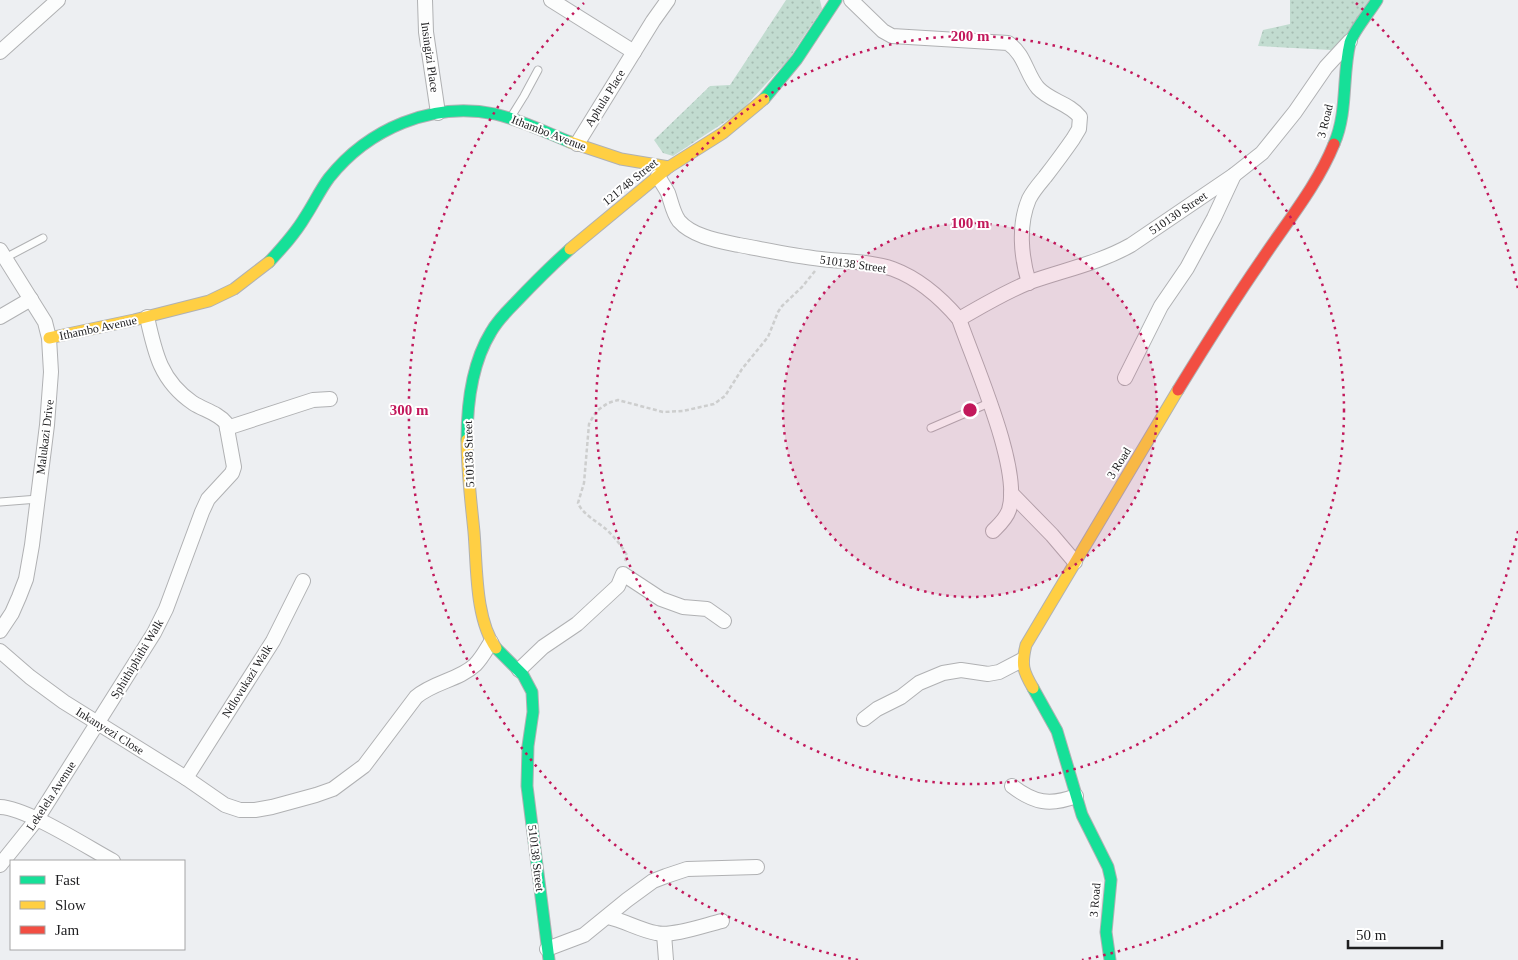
<svg xmlns="http://www.w3.org/2000/svg" width="1518" height="960" font-family="Georgia,serif">
	<style>
		.grass { fill: url(#grass-dots) }
		.lines { fill: none; stroke-linecap: round; stroke-linejoin: round }
		.lane-casing { stroke: #b0b1b3; stroke-width: 9 }
		.street-casing { stroke: #b0b1b3; stroke-width: 16 }
		.fast-casing { stroke: #b0b1b3; stroke-width: 13 }
		.slow-casing { stroke: #b0b1b3; stroke-width: 13 }
		.jam-casing { stroke: #b0b1b3; stroke-width: 13 }
		.path { stroke: #cdcece; stroke-width: 2.5; stroke-dasharray: 4 2.5; stroke-linecap: butt }
		.lane { stroke: #fcfdfd; stroke-width: 7 }
		.street { stroke: #fcfdfd; stroke-width: 14 }
		.fast { stroke: #16e098; stroke-width: 11 }
		.slow { stroke: #ffcf43; stroke-width: 11 }
		.jam { stroke: #f24e42; stroke-width: 11 }
		.ring { fill: none; stroke: #c2185b; stroke-width: 2.5; stroke-dasharray: 2.5 5 }
		.labels { text-anchor: middle; dominant-baseline: central; stroke-width: 4; stroke-linejoin: round; paint-order: stroke }
		.street-label { font-size: 12px; fill: #1e1e20; stroke: #fff }
		.centre { fill: #c2185b; stroke: #fff; stroke-width: 2.5 }
		.ring-label { font-size: 15px; text-anchor: middle; font-weight: bold; fill: #c2185b; stroke: #fff; stroke-width: 4; stroke-linejoin: round; paint-order: stroke }
	</style>
	<defs>
		<pattern id="grass-dots" width="8" height="8" patternUnits="userSpaceOnUse" patternTransform="scale(1.25)"><rect width="8" height="8" fill="#c2dcd0"/><path d="M2 2h.1M6 6h.1" fill="none" stroke="#a6bcb2" stroke-width="1.8" stroke-linecap="round"/></pattern>
	</defs>
	<rect width="100%" height="100%" fill="#edeff2"/>
	<g class="grass">
		<path d="M786,0H820L822,9L788,60L740,112L673,156L663,153L654,140L710,86L730,85Z"/>
		<path d="M1290,0H1370L1347,37L1331,50L1258,46L1263,30L1290,24Z"/>
	</g>
	<g class="lines">
		<defs>
			<g id="lane">
				<path d="M511,117L524,96L538,70"/>
				<path d="M5,258L43,238"/>
				<path d="M931,428L989,403"/>
				<path d="M0,502L38,499"/>
			</g>
			<g id="street">
				<path d="M425,0L426,32L438,113"/>
				<path d="M551,0L634,52"/>
				<path d="M851,0L883,31L892,36L1008,43C1025,54 1026,74 1038,88C1050,101 1069,103 1080,117L1079,129L1073,139C1064,152 1055,164 1045,177C1040,183 1033,191 1029,199C1018,225 1021,257 1029,283"/>
				<path d="M0,52L58,0"/>
				<path d="M577,144L653,21L668,0"/>
				<path d="M658,176C661,182 665,187 668,193C671,201 673,213 679,221C693,237 720,241 739,245C766,250 793,256 821,259C845,262 870,261 893,269C920,279 941,298 959,319C974,363 1022,469 1009,510C1006,519 999,525 993,531"/>
				<path d="M0,250L45,322L49,338L51,372L47,425L32,545L26,579L19,597L12,613L0,631"/>
				<path d="M0,317L31,299"/>
				<path d="M959,319C982,306 1005,292 1030,282C1064,270 1099,263 1131,245L1234,175L1262,153L1295,112L1326,67L1350,41"/>
				<path d="M1125,378L1161,306L1187,268L1214,218L1234,175"/>
				<path d="M227,428L313,400L330,399"/>
				<path d="M1011,493L1052,535L1075,562"/>
				<path d="M0,651L30,677L64,702L186,778L225,805L240,810H255L272,807L316,795L333,789L364,766L416,697C433,682 459,680 475,665C482,658 486,650 491,642"/>
				<path d="M519,670L543,647L577,624L618,586L623,574L661,599L683,607L707,609L724,621"/>
				<path d="M864,719L877,709L901,697L919,683L943,673L961,670L988,674L999,672L1022,660"/>
				<path d="M186,778L273,641L303,581"/>
				<path d="M1012,786C1034,803 1050,806 1076,796"/>
				<path d="M0,807C27,808 87,847 113,861"/>
				<path d="M0,865L37,819L154,633L166,609L202,512L208,499L232,473L234,467L226,423C218,413 204,410 193,403C161,381 155,354 147,317"/>
				<path d="M608,917C625,921 640,930 656,933C672,937 705,925 722,921"/>
				<path d="M664,934L666,960"/>
				<path d="M547,949L584,935L627,900L653,881L666,876L687,869L757,867"/>
			</g>
			<g id="fast">
				<path d="M764,99L797,59L836,0"/>
				<path d="M1334,144C1348,112 1342,76 1350,43C1352,33 1371,10 1377,0"/>
				<path d="M269,262C282,248 295,234 305,217C313,205 320,190 329,178C368,129 432,101 495,114C521,120 545,132 570,142"/>
				<path d="M467,440C467,404 472,363 491,332C497,321 506,312 515,303C533,284 551,266 570,249"/>
				<path d="M496,648L523,675L532,692L533,712L528,746L527,786L549,960"/>
				<path d="M1033,688L1057,731L1082,815L1108,867L1111,880L1106,932L1110,960"/>
			</g>
			<g id="slow">
				<path d="M570,142L621,159L669,167L723,133L764,99"/>
				<path d="M570,249L669,167"/>
				<path d="M49,338L134,320L209,301L234,289L269,262"/>
				<path d="M467,440C467,471 471,501 474,532C477,566 475,619 496,648"/>
				<path d="M1033,688C1023,671 1021,665 1026,645L1178,390"/>
			</g>
			<path id="jam" d="M1178,390C1205,346 1232,303 1261,261C1286,223 1317,186 1334,144"/>
		</defs>
		<use href="#lane" class="lane-casing"/>
		<use href="#street" class="street-casing"/>
		<use href="#fast" class="fast-casing"/>
		<use href="#slow" class="slow-casing"/>
		<use href="#jam" class="jam-casing"/>
		<path class="path" d="M625,561L627,555C621,545 615,538 607,530C598,522 582,514 578,503L584,483L589,424L594,415L598,410L608,403L618,400L663,412L683,411L714,404L725,396L742,369L768,337L778,312L782,306L802,287L815,271"/>
		<use href="#lane" class="lane"/>
		<use href="#street" class="street"/>
		<use href="#fast" class="fast"/>
		<use href="#slow" class="slow"/>
		<use href="#jam" class="jam"/>
	</g>
	<circle cx="970" cy="410" r="187" fill="#c2185b" fill-opacity=".12"/>
	<g class="ring">
		<circle cx="970" cy="410" r="187"/>
		<circle cx="970" cy="410" r="374"/>
		<path d="M1518 531A561 561 0 0 1 1082 960M858 960A561 561 0 0 1 584 3M1356 3A561 561 0 0 1 1518 289"/>
	</g>
	<g class="labels">
		<g class="street-label">
			<text transform="translate(430 57) rotate(82)">Insingizi Place</text>
			<text transform="translate(605 98) rotate(-58)">Aphula Place</text>
			<text transform="translate(1325 121) rotate(-76)">3 Road</text>
			<text transform="translate(549 133) rotate(21)">Ithambo Avenue</text>
			<text transform="translate(630 182) rotate(-39)">121748 Street</text>
			<text transform="translate(1178 213) rotate(-34)">510130 Street</text>
			<text transform="translate(853 264) rotate(8)">510138 Street</text>
			<text transform="translate(98 328) rotate(-12)">Ithambo Avenue</text>
			<text transform="translate(45 437) rotate(-83)">Malukazi Drive</text>
			<text transform="translate(469 454) rotate(-92)">510138 Street</text>
			<text transform="translate(1119 463) rotate(-58)">3 Road</text>
			<text transform="translate(137 659) rotate(-59)">Sphithiphithi Walk</text>
			<text transform="translate(247 681) rotate(-58)">Ndlovukazi Walk</text>
			<text transform="translate(110 731) rotate(32)">Inkanyezi Close</text>
			<text transform="translate(51 796) rotate(-57)">Lekelela Avenue</text>
			<text transform="translate(536 858) rotate(83)">510138 Street</text>
			<text transform="translate(1095 900) rotate(-85)">3 Road</text>
		</g>
	</g>
	<circle cx="970" cy="410" r="8" class="centre"/>
	<g class="ring-label">
		<text x="970" y="41">200 m</text>
		<text x="970" y="228">100 m</text>
		<text x="409" y="415">300 m</text>
	</g>
	<rect x="10" y="860" width="175" height="90" fill="#ffffff" stroke="#a5a5a6"/>
	<rect x="20" y="876" width="25" height="8" fill="#16e098" stroke="#a5a5a6"/>
	<text x="55" y="885" font-size="15" fill="#1e1e20">Fast</text>
	<rect x="20" y="901" width="25" height="8" fill="#ffcf43" stroke="#a5a5a6"/>
	<text x="55" y="910" font-size="15" fill="#1e1e20">Slow</text>
	<rect x="20" y="926" width="25" height="8" fill="#f24e42" stroke="#a5a5a6"/>
	<text x="55" y="935" font-size="15" fill="#1e1e20">Jam</text>
	<path d="M1348 940v8h94v-8" fill="none" stroke="#1e1e20" stroke-width="2.5"/>
	<text x="1356" y="940" font-size="15" fill="#1e1e20" stroke="#ffffff" stroke-width="4" paint-order="stroke">50 m</text>
</svg>
